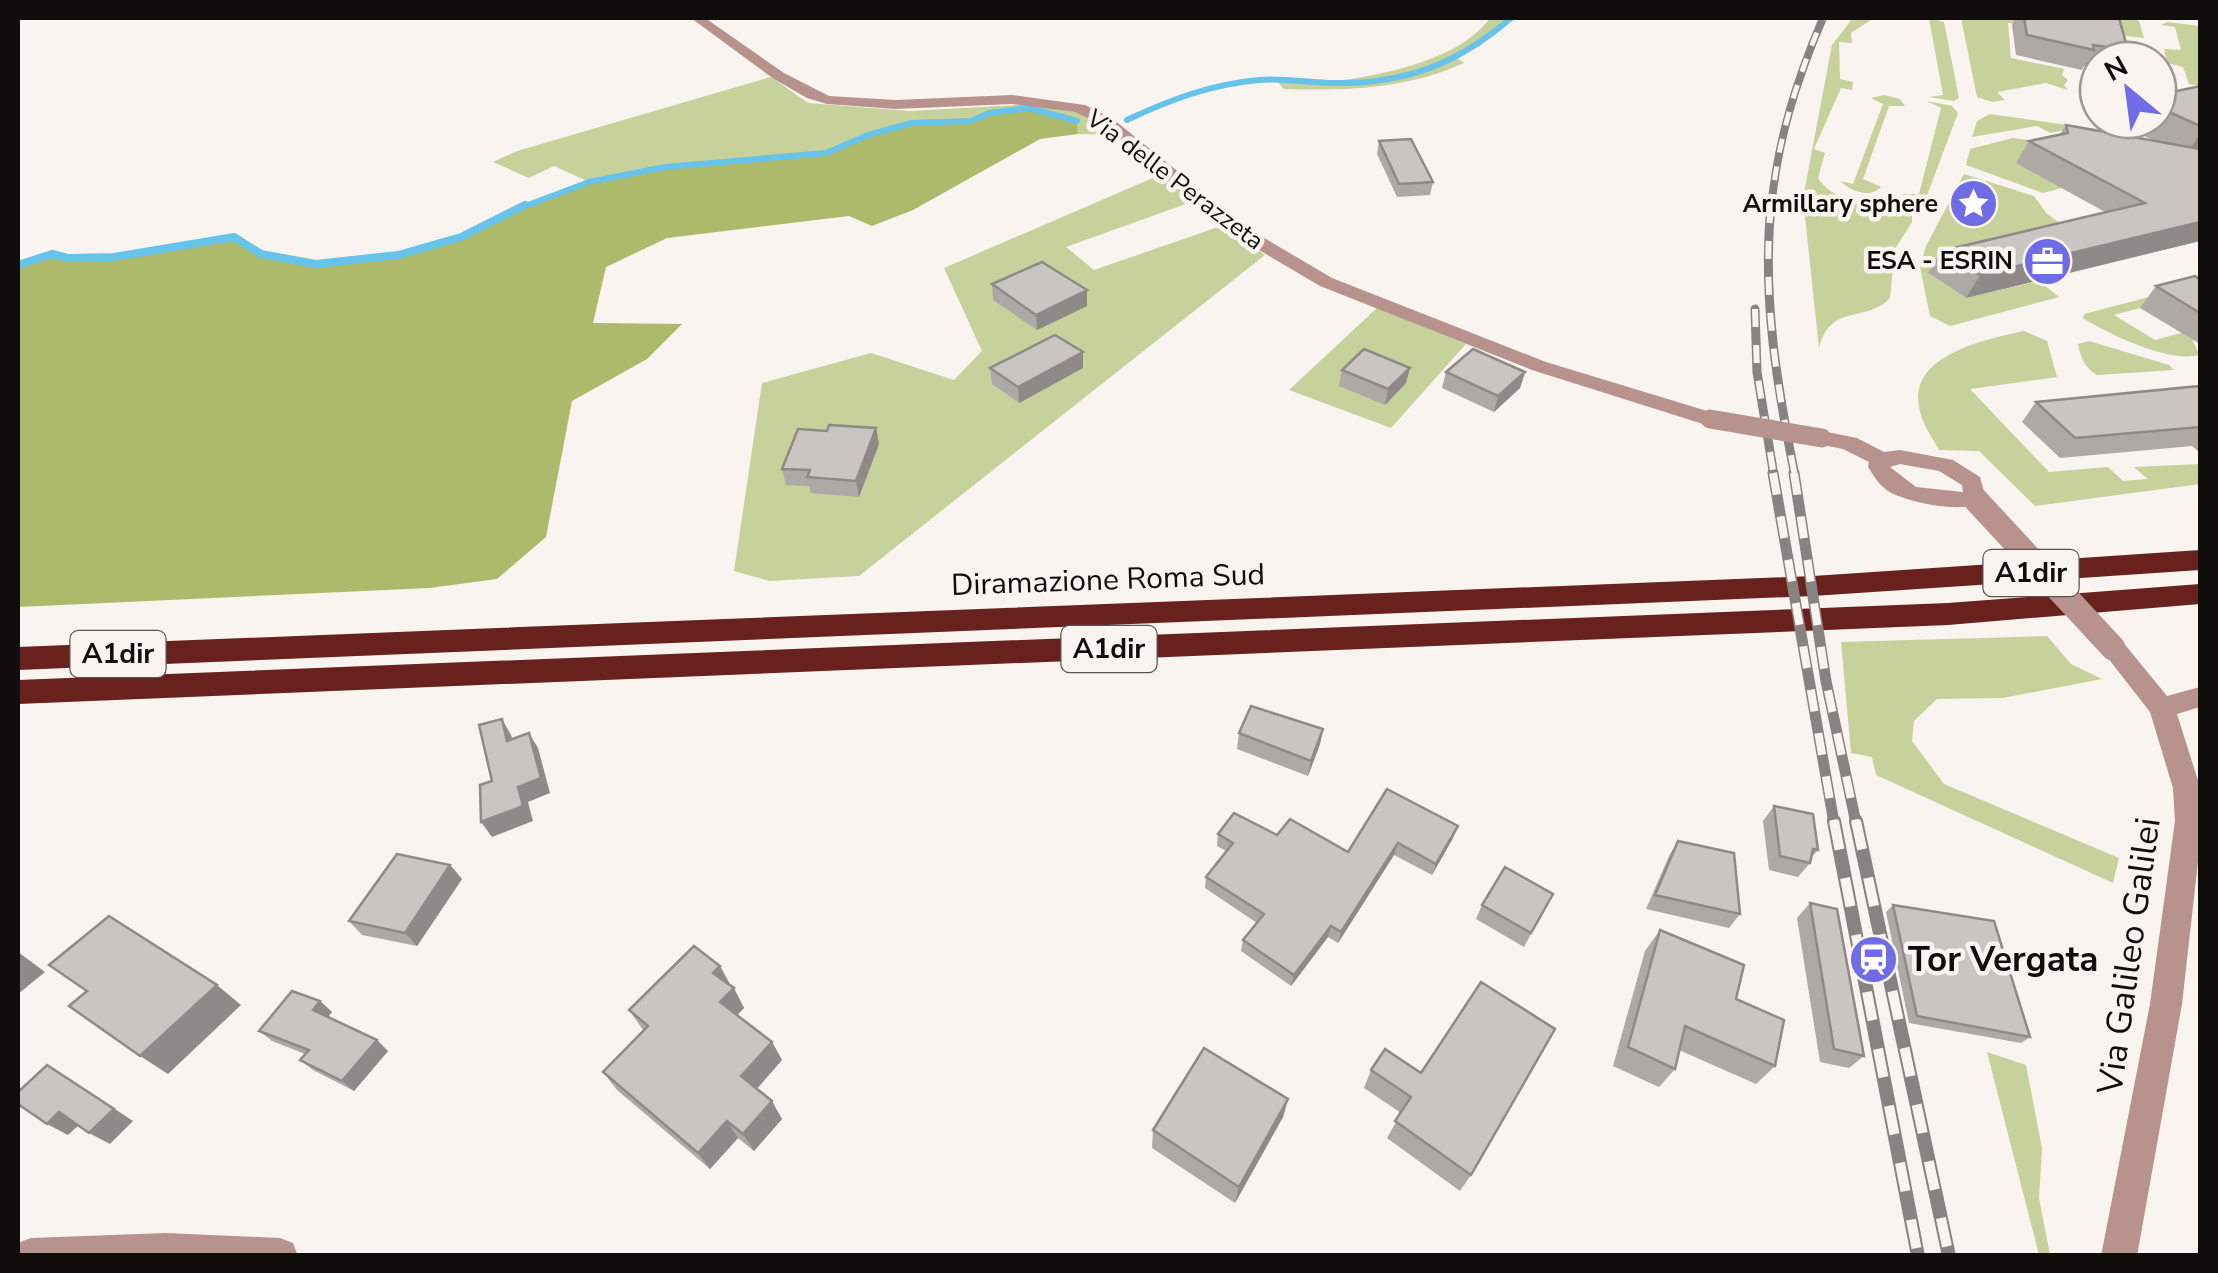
<svg xmlns="http://www.w3.org/2000/svg" width="2218" height="1273" font-family="'Nunito Sans',sans-serif">
	<style>
		.green { fill: #c7d19c }
		.forest { fill: #adb96b }
		.lines { fill: none; stroke-linecap: round; stroke-linejoin: round }
		.stream-far1 { stroke: #67c3e9; stroke-width: 6 }
		.stream { stroke: #67c3e9; stroke-width: 8 }
		.minor { fill: #b8928d; fill-rule: evenodd }
		.highway { fill: #68211d; fill-rule: evenodd }
		.rail-far3-casing { stroke: #878380; stroke-width: 8 }
		.rail-far2-casing { stroke: #878380; stroke-width: 9 }
		.rail-far1-casing { stroke: #878380; stroke-width: 11 }
		.rail-casing { stroke: #878380; stroke-width: 14 }
		.rail-far3 { stroke: #f9f4ef; stroke-width: 5; stroke-dasharray: 14; stroke-linecap: butt }
		.rail-far2 { stroke: #f9f4ef; stroke-width: 6; stroke-dasharray: 18; stroke-linecap: butt }
		.rail-far1 { stroke: #f9f4ef; stroke-width: 8; stroke-dasharray: 22; stroke-linecap: butt }
		.rail { stroke: #f9f4ef; stroke-width: 10; stroke-dasharray: 29; stroke-linecap: butt }
		.minor-bridge-far1 { stroke: #b8928d; stroke-width: 19 }
		.minor-bridge { stroke: #b8928d; stroke-width: 25 }
		.wall { fill: #afa9a6 }
		.shaded-wall { fill: #8e8a87 }
		.building { fill: #cbc5c1; stroke: #8e8a87; stroke-width: 2.5 }
		.labels { text-anchor: middle; dominant-baseline: central; stroke-width: 9; stroke-linejoin: round; paint-order: stroke }
		.far-street-label { font-size: 25px; fill: #100e0c; stroke: #f9f4ef }
		.far-poi-label { font-size: 25px; font-weight: bold; fill: #100e0c; stroke: #f9f4ef; text-anchor: end }
		.shield { fill: #f9f4ef; stroke: #565350; stroke-width: 2.5 }
		.shield-label { font-size: 28px; font-weight: bold; fill: #100e0c }
		.street-label { font-size: 30px; fill: #100e0c; stroke: #f9f4ef }
		.near-street-label { font-size: 35px; fill: #100e0c; stroke: #f9f4ef }
		.near-poi-label { font-size: 35px; font-weight: bold; fill: #100e0c; stroke: #f9f4ef; text-anchor: start }
	</style>
	<rect width="100%" height="100%" fill="#f9f4ef"/>
	<g class="green">
		<path d="M1490,18H1511L1480,46L1456,57L1464,63C1407,89 1346,91 1284,89L1275,79C1290,79 1309,85 1323,83C1376,76 1457,63 1490,18Z"/>
		<path d="M1853,18H1874L1851,33L1852,43L1839,42L1840,79L1853,82L1852,90L1841,88L1814,149L1825,153L1818,178C1837,209 1883,199 1912,216V222L1895,249L1890,298C1865,324 1831,302 1819,348L1803,198L1832,45Z"/>
		<path d="M1929,18L1944,22L1959,98L1954,101L1929,97L1943,95Z"/>
		<path d="M1961,18H2134L2139,21L2144,38L2008,23L2011,58L2064,69L2062,75L2068,80L2064,85L2068,90L2046,83L1997,92L2005,100L1992,102L1977,97Z"/>
		<path d="M2167,22L2200,26V86L2189,84L2183,67L2167,63L2164,49L2181,50L2175,27L2161,25Z"/>
		<path d="M771,77L808,103L909,111L1036,104L1091,115L1116,135L1078,134L1077,121L989,113L971,121L912,123L868,135L826,153L665,167L589,182L554,166L529,178L493,162L517,151Z"/>
		<path d="M1884,95L1900,99L1905,106H1889L1863,179L1881,187C1869,199 1851,191 1840,181L1853,184L1883,104L1871,98Z"/>
		<path d="M1927,101L1952,106L1958,113L1926,198L1916,200L1902,194H1919L1941,108Z"/>
		<path d="M1990,114L2125,133L2134,137L2113,141L2069,129L2050,133L2037,126L1972,137L1977,121Z"/>
		<path d="M2013,138L2028,140L2055,155L2062,188L2043,193L1966,165L1970,149Z"/>
		<path d="M1162,174L1194,201L1066,247L1094,270L1224,225L1265,255L859,576L769,581L734,571L762,383L871,353L954,380L982,351L944,268Z"/>
		<path d="M1964,174L2034,196L2047,214L2080,237L1929,274L1966,298L2039,281L2059,297L1950,326L1930,316L1920,267L1926,246Z"/>
		<path d="M2195,285L2184,296L2114,315L2155,340L2189,331L2199,355C2169,363 2110,335 2083,318L2084,314Z"/>
		<path d="M1377,308L1466,344L1391,428L1289,390Z"/>
		<path d="M2024,331L2047,341L2057,377L1970,389L2049,472L2108,467L2123,481L2148,479L2134,467L2200,464V484L2035,506L1979,451L1939,450C1932,437 1921,422 1919,407C1909,354 1988,339 2024,331Z"/>
		<path d="M2089,341L2169,365L2174,370L2097,375C2086,369 2080,357 2078,344Z"/>
		<path d="M2047,636L2071,664L2102,679L2003,698L1937,699L1914,721L1912,741L1944,784L2119,858L2113,883L1876,775L1872,757L1851,753L1841,642Z"/>
		<path d="M1987,1052L2026,1065L2042,1148L2039,1198L2050,1255H2039Z"/>
	</g>
	<path class="forest" d="M1029,108L1077,121L1078,134L1040,139L913,210L872,226L849,216L667,238L606,267L593,323L682,324L647,359L572,401L546,537L497,579L429,588L18,607V265L52,254C87,270 193,244 234,237L261,254L316,264L398,255L461,237L575,185L665,167L826,153L868,135L912,123L971,121L989,113Z"/>
	<g class="lines">
		<g class="stream-far1">
			<path d="M1127,120C1169,100 1212,84 1259,80C1285,78 1310,83 1336,83C1406,84 1459,63 1511,18"/>
			<path d="M520,208L589,182L665,167L826,153L868,135L912,123L971,121L989,113L1029,108L1077,121"/>
		</g>
		<path class="stream" d="M18,265L52,254L68,258L114,257L234,237L261,254L316,264L398,255L461,237L525,205"/>
		<g class="minor">
			<path d="M691,18H705L784,73L829,96L896,100L1012,95L1085,105L1113,119L1249,229L1332,278L1546,362L1717,414L1720,419L1710,426L1703,424L1532,370L1320,286L1237,237L1103,125L1075,112L1012,104L896,109L827,104L807,98L774,79Z"/>
			<path d="M1822,431L1857,438L1884,452L1900,450L1953,460L1980,477L1986,499C1971,516 1907,503 1888,491C1879,485 1874,476 1868,467L1869,462L1843,449L1814,443L1811,438ZM1900,464L1939,471L1962,485L1963,492L1916,487L1890,467Z"/>
			<path d="M2113,639L2122,641L2167,696L2200,687V707L2177,714L2200,787V844L2182,1004L2137,1256H2101L2150,1004L2175,821L2173,788L2150,712L2100,648L2104,641Z"/>
			<path d="M166,1233L280,1238L293,1243L298,1256H18V1243L31,1238Z"/>
		</g>
		<g class="highway">
			<path d="M2200,550V570L1813,596L18,670V647L1813,576Z"/>
			<path d="M2200,584V604L1948,625L18,704V680L1948,603Z"/>
		</g>
		<defs>
			<path id="rail-far3" d="M1771,208C1778,139 1796,81 1823,18"/>
			<g id="rail-far2">
				<path d="M1771,205C1762,297 1777,386 1795,476"/>
				<path d="M1755,309L1757,372L1774,476"/>
			</g>
			<g id="rail-far1">
				<path d="M1773,473L1834,823"/>
				<path d="M1794,473L1826,681L1856,823"/>
			</g>
			<g id="rail">
				<path d="M1834,821L1918,1256"/>
				<path d="M1856,821L1949,1256"/>
			</g>
		</defs>
		<use href="#rail-far3" class="rail-far3-casing"/>
		<use href="#rail-far2" class="rail-far2-casing"/>
		<use href="#rail-far1" class="rail-far1-casing"/>
		<use href="#rail" class="rail-casing"/>
		<use href="#rail-far3" class="rail-far3"/>
		<use href="#rail-far2" class="rail-far2"/>
		<use href="#rail-far1" class="rail-far1"/>
		<use href="#rail" class="rail"/>
		<path class="minor-bridge-far1" d="M1710,419L1822,438"/>
		<path class="minor-bridge" d="M1975,499L2113,648"/>
	</g>
	<g class="wall">
		<path d="M2015,18H2119L2128,50L2122,60H2098V68L2084,66L2082,70L2016,55L2012,25Z"/>
		<path d="M2200,86V241L1966,298L1928,273L1941,251L2105,212L2016,163L2029,141L2060,134L2066,125L2155,141L2123,126L2127,120H2158V95Z"/>
		<path d="M1379,141L1433,182L1430,195L1397,197L1377,154Z"/>
		<path d="M2200,280V344L2140,308L2156,286Z"/>
		<path d="M992,284L1087,306L1037,330L993,300Z"/>
		<path d="M1083,352V368L1019,403L992,384L990,368Z"/>
		<path d="M1342,370L1406,383L1385,405L1339,386Z"/>
		<path d="M1446,372H1525L1520,388L1494,412L1442,388Z"/>
		<path d="M2200,386V453L2192,446L2060,458L2022,422L2036,402Z"/>
		<path d="M876,428L879,444L859,497L811,493L809,486L786,485L782,469L827,431Z"/>
		<path d="M1323,729L1320,744L1308,776L1237,749L1239,733Z"/>
		<path d="M1387,789L1453,838L1432,875L1394,855L1338,943L1328,937L1291,986L1241,951L1243,940L1257,923L1205,888L1206,877L1226,851L1217,846L1218,834L1277,835L1348,852Z"/>
		<path d="M1774,806L1818,850L1811,858L1810,863L1798,877L1769,870L1763,821Z"/>
		<path d="M1678,841L1740,914L1729,928L1646,909L1669,856Z"/>
		<path d="M450,865L462,879L417,946L362,935L349,921Z"/>
		<path d="M1553,894L1524,947L1476,919L1482,905Z"/>
		<path d="M1810,903L1864,1056L1849,1068L1820,1062L1797,918Z"/>
		<path d="M1893,905L2030,1037L2021,1043L1909,1023L1886,912Z"/>
		<path d="M1660,930L1775,1066L1756,1084L1679,1050L1675,1069L1659,1087L1613,1066L1645,951Z"/>
		<path d="M720,966L744,1008L737,1015L772,1042L782,1060L757,1089L782,1119L754,1151L738,1138L710,1169L617,1090L603,1072L643,1030L629,1010Z"/>
		<path d="M320,1001L332,1012L328,1017L388,1051L354,1091L313,1070L300,1060L305,1054L272,1041L259,1031Z"/>
		<path d="M1385,1049L1471,1175L1460,1191L1387,1138L1401,1113L1364,1088L1371,1070Z"/>
		<path d="M1288,1099L1283,1117L1235,1203L1152,1148L1153,1130Z"/>
	</g>
	<g class="shaded-wall">
		<path d="M2200,134V153L2186,156Z"/>
		<path d="M2200,222V241L1966,298L1980,275Z"/>
		<path d="M1087,290V306L1037,330L1036,315Z"/>
		<path d="M1083,352V368L1019,403L1018,387Z"/>
		<path d="M1410,368L1406,383L1385,405L1388,389Z"/>
		<path d="M1525,372L1520,388L1494,412L1498,396Z"/>
		<path d="M876,428L879,444L859,497L856,481Z"/>
		<path d="M502,719L511,735L517,756L507,741Z"/>
		<path d="M1323,729L1320,744L1308,776L1311,761Z"/>
		<path d="M529,733L538,748L550,793L528,802L533,821L492,837L481,822Z"/>
		<path d="M1458,826L1453,838L1432,875L1436,864Z"/>
		<path d="M1398,843L1394,855L1338,943L1341,932Z"/>
		<path d="M450,865L462,879L417,946L405,933Z"/>
		<path d="M1331,926L1328,937L1291,986L1294,975Z"/>
		<path d="M18,952L45,972L18,994Z"/>
		<path d="M720,966L730,986L713,973Z"/>
		<path d="M217,985L241,1005L168,1074L140,1056Z"/>
		<path d="M734,988L744,1008L731,1021L720,1002Z"/>
		<path d="M320,1001L332,1012L325,1020L313,1010Z"/>
		<path d="M377,1040L388,1051L354,1091L342,1081Z"/>
		<path d="M772,1042L782,1060L751,1095L741,1076Z"/>
		<path d="M47,1065L68,1078L133,1121L110,1144L89,1133Z"/>
		<path d="M1288,1099L1283,1117L1235,1203L1239,1187Z"/>
		<path d="M772,1101L782,1119L754,1151L743,1134Z"/>
		<path d="M59,1112L80,1124L68,1135L47,1124Z"/>
		<path d="M727,1121L738,1138L710,1169L698,1153Z"/>
	</g>
	<g class="building">
		<path d="M2024,18H2119L2128,50L2093,45L2094,50L2027,35Z"/>
		<path d="M2200,86V126L2158,107V95Z"/>
		<path d="M2066,125L2200,149V222L1980,275L1941,251L2145,203L2029,141L2068,133Z"/>
		<path d="M1411,139L1433,182L1399,184L1379,141Z"/>
		<path d="M1042,262L1087,290L1036,315L992,284Z"/>
		<path d="M2195,276L2200,280V313L2156,286Z"/>
		<path d="M1055,335L1083,352L1018,387L990,368Z"/>
		<path d="M1364,349L1410,368L1388,389L1342,370Z"/>
		<path d="M1473,349L1525,372L1498,396L1446,372Z"/>
		<path d="M2200,386V427L2075,438L2036,402Z"/>
		<path d="M829,425L876,428L856,481L807,477L810,470L782,469L798,429L827,431Z"/>
		<path d="M1251,706L1323,729L1311,761L1239,733Z"/>
		<path d="M502,719L507,741L529,733L541,778L518,787L523,806L481,822L480,785L492,781L479,725Z"/>
		<path d="M1387,789L1458,826L1436,864L1398,843L1341,932L1331,926L1294,975L1243,940L1264,914L1206,877L1233,843L1218,834L1234,813L1277,835L1290,819L1348,852Z"/>
		<path d="M1774,806L1813,814L1818,850L1813,849L1810,863L1780,856Z"/>
		<path d="M1678,841L1734,853L1740,914L1655,895Z"/>
		<path d="M397,854L450,865L405,933L349,921Z"/>
		<path d="M1505,867L1553,894L1531,933L1482,905Z"/>
		<path d="M1810,903L1837,909L1864,1056L1834,1049Z"/>
		<path d="M1893,905L1994,921L2030,1037L1917,1016Z"/>
		<path d="M109,916L217,985L140,1056L69,1006L87,991L49,965Z"/>
		<path d="M1660,930L1744,965L1736,999L1784,1020L1775,1066L1685,1026L1675,1069L1628,1047Z"/>
		<path d="M694,946L720,966L713,973L734,988L720,1002L772,1042L741,1076L772,1101L743,1134L727,1121L698,1153L603,1072L648,1026L629,1010Z"/>
		<path d="M1481,982L1555,1029L1471,1175L1395,1121L1411,1097L1371,1070L1385,1049L1421,1073Z"/>
		<path d="M292,991L320,1001L313,1010L377,1040L342,1081L300,1060L309,1050L259,1031Z"/>
		<path d="M1204,1048L1288,1099L1239,1187L1153,1130Z"/>
		<path d="M47,1065L114,1109L89,1133L59,1112L47,1124L18,1104V1092Z"/>
	</g>
	<defs>
		<symbol id="sight-disc" viewBox="-11 -11 22 22"><circle r="9.5" fill="#6f6ce6" stroke="#f9f4ef"/><path d="M0-6L1.8-2.2L6-1.7L2.9 1.2L3.7 5.4L0 3.3L-3.7 5.4L-2.9 1.2L-6-1.7L-1.8-2.2Z" fill="#fff"/></symbol>
		<symbol id="office-disc" viewBox="-11 -11 22 22"><circle r="9.5" fill="#6f6ce6" stroke="#f9f4ef"/><path d="M-6-3h4V-5.5h4V-3h4V5H-6ZM-1-4.5V-3h2v-1.5ZM-6 0V1H6V0Z" fill="#fff"/></symbol>
		<symbol id="station-disc" viewBox="-11 -11 22 22"><circle r="9.5" fill="#6f6ce6" stroke="#f9f4ef"/><path d="M-3-6H3Q5-6 5-4V2Q5 4 3 4L4.5 6H3L1.5 4h-3L-3 6H-4.5L-3 4Q-5 4-5 2V-4Q-5-6-3-6ZM-3.5-4v3h7v-3ZM-3.5 1v1.5H-2V1ZM2 1v1.5H3.5V1Z" fill="#fff"/></symbol>
	</defs>
	<g fill-rule="evenodd">
		<use href="#sight-disc" x="1946" y="176" width="55" height="55"/>
		<use href="#office-disc" x="2020" y="234" width="55" height="55"/>
		<use href="#station-disc" x="1846" y="932" width="55" height="55"/>
	</g>
	<g class="labels">
		<g class="far-street-label">
			<text transform="translate(1175 180) rotate(37)">Via delle Perazzeta</text>
		</g>
		<g class="far-poi-label">
			<text x="1938" y="204">Armillary sphere</text>
			<text x="2013" y="261">ESA - ESRIN</text>
		</g>
		<g class="shield">
			<rect x="1983.5" y="550" width="95" height="46" rx="8"/>
			<rect x="1061.5" y="626" width="95" height="46" rx="8"/>
			<rect x="70.5" y="631" width="95" height="46" rx="8"/>
		</g>
		<g class="shield-label">
			<text x="2031" y="573">A1dir</text>
			<text x="1109" y="649">A1dir</text>
			<text x="118" y="654">A1dir</text>
		</g>
		<g class="street-label">
			<text transform="translate(1108 580) rotate(-2)">Diramazione Roma Sud</text>
		</g>
		<g class="near-street-label">
			<text transform="translate(2129 956) rotate(-82)">Via Galileo Galilei</text>
		</g>
		<g class="near-poi-label">
			<text x="1908" y="959">Tor Vergata</text>
		</g>
	</g>
	<rect width="2218" height="1273" fill="none" stroke="#100e0c" stroke-width="40"/>
	<g transform="translate(2128 90) rotate(331)"><circle r="48" fill="#f9f4ef" stroke="#9c9894" stroke-width="2.5"/>
	<path d="M0-8L18 38L0 25L-18 38Z" fill="#6f6ce6"/>
	<text y="-15" font-size="28" font-weight="bold" text-anchor="middle" fill="#100e0c">N</text>
	</g>
</svg>
